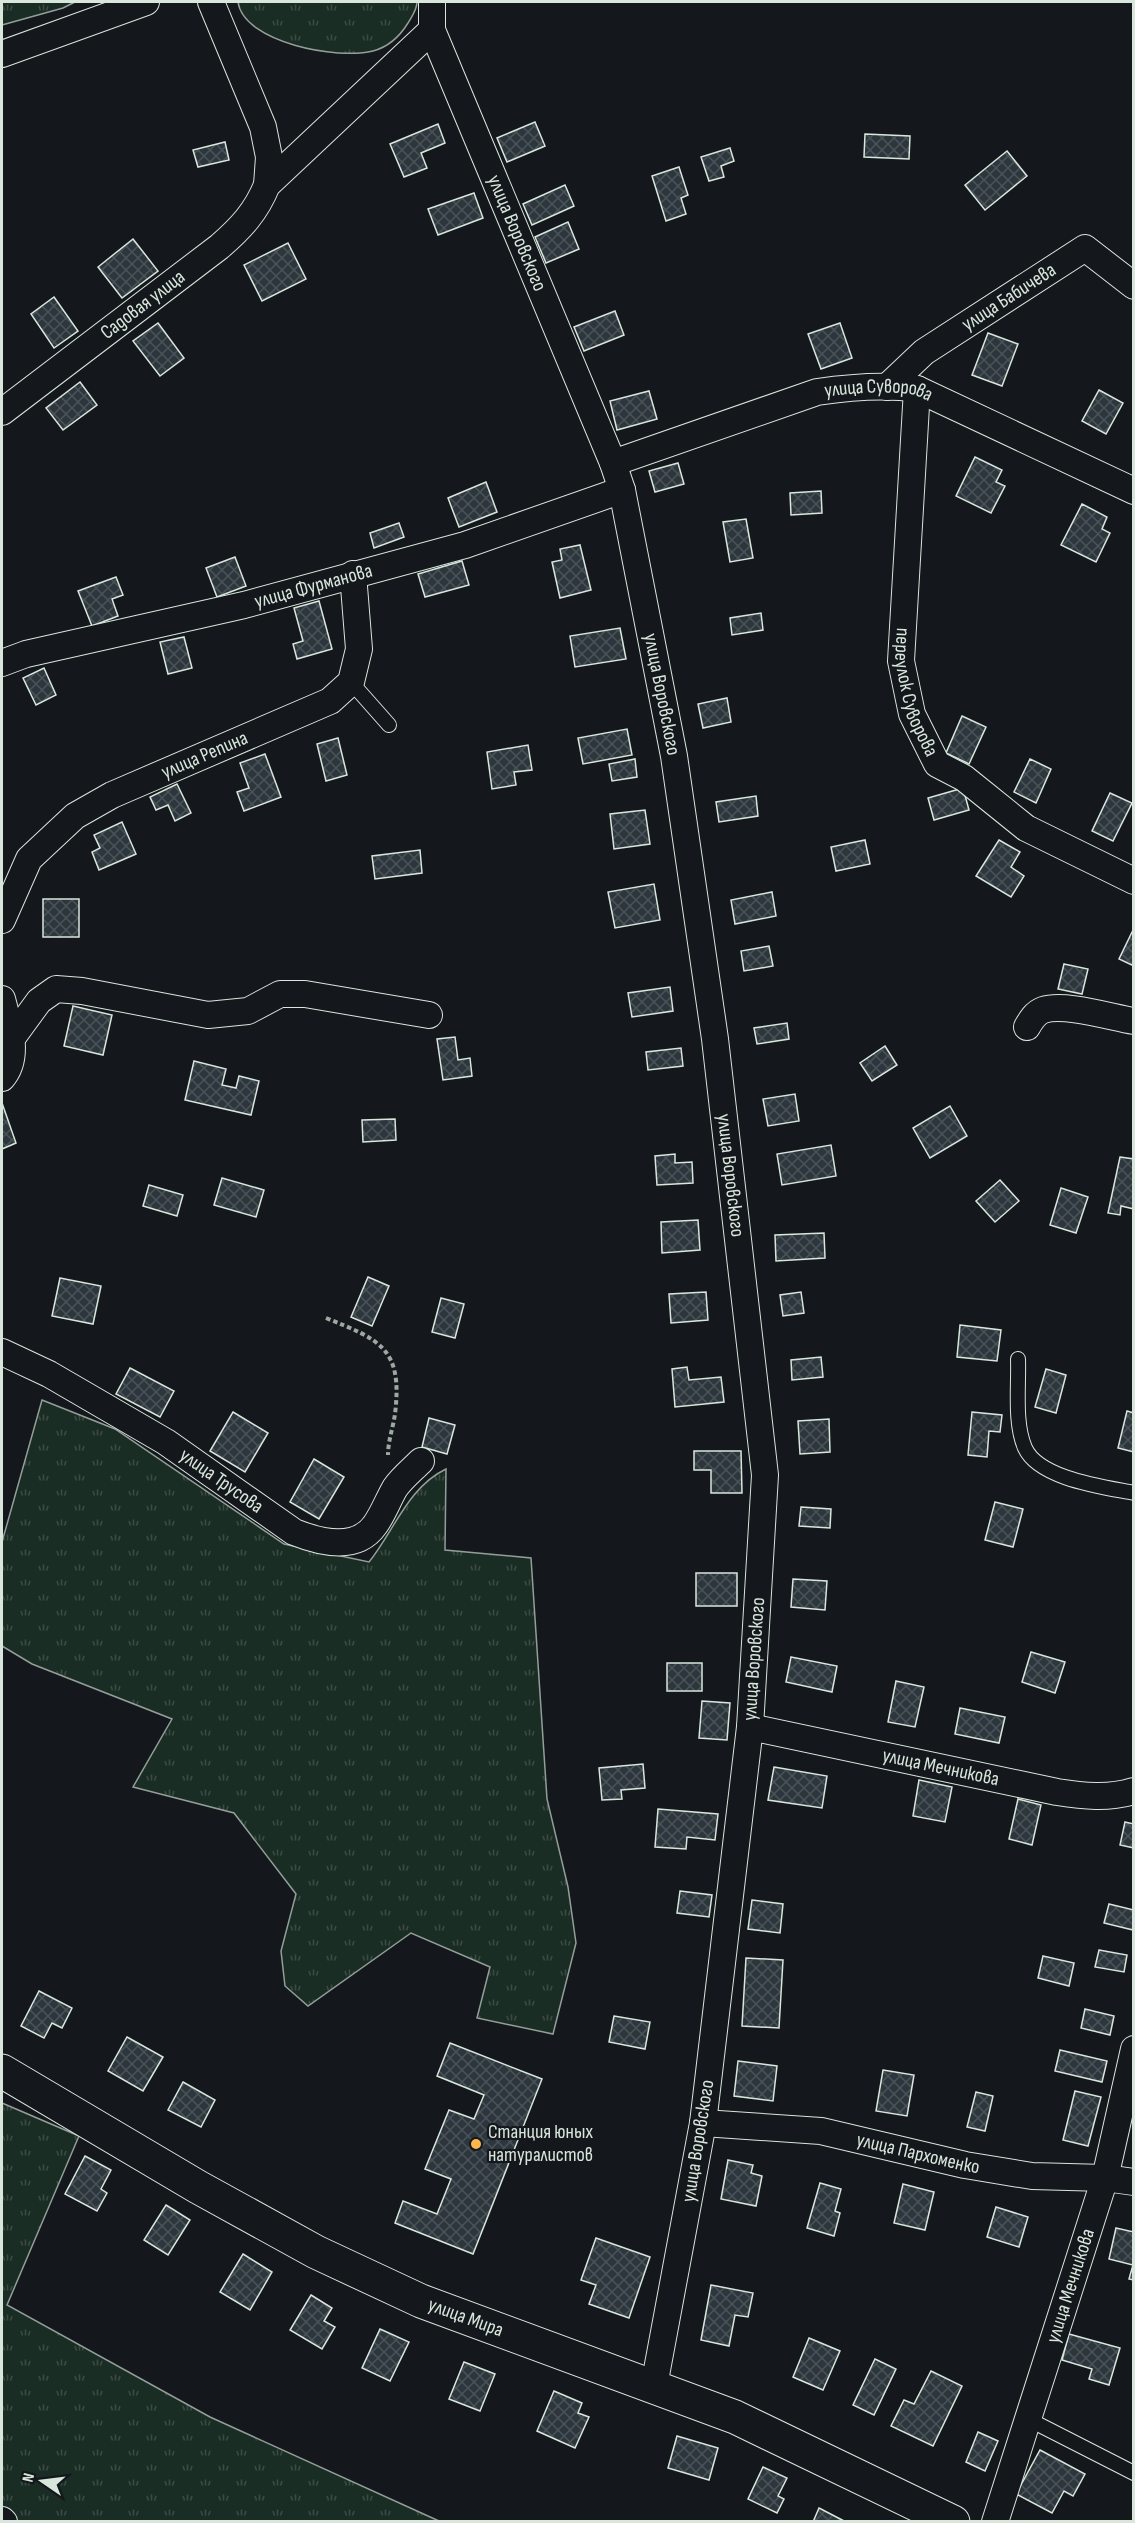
<svg xmlns="http://www.w3.org/2000/svg" width="1135" height="2523" font-family="'Sofia Sans Condensed',sans-serif">
	<style>
		.grass { fill: url(#grass-tufts); stroke: #939e99; stroke-width: 1.5 }
		.building { fill: url(#building-cross-hatch); stroke: #d8e6dc; stroke-width: 1.5 }
		.lines { fill: none; stroke-linecap: round; stroke-linejoin: round }
		.service-casing { stroke: #d8e6dc; stroke-width: 16 }
		.minor-casing { stroke: #d8e6dc; stroke-width: 28 }
		.tertiary-casing { stroke: #d8e6dc; stroke-width: 35 }
		.path { stroke: #9da8a2; stroke-width: 4; stroke-dasharray: 4.5 3; stroke-linecap: butt }
		.service { stroke: #14181c; stroke-width: 14 }
		.minor { stroke: #14181c; stroke-width: 26 }
		.tertiary { stroke: #14181c; stroke-width: 33 }
		.poi-dot { fill: #ffb74d; stroke: #14181c; stroke-width: 2 }
		.labels { text-anchor: middle; dominant-baseline: central; stroke-width: 4.5; stroke-linejoin: round; paint-order: stroke }
		.street-label { font-size: 20px; fill: #d8e6dc; stroke: #14181c }
		.poi-label { font-size: 20px; fill: #d8e6dc; stroke: #14181c; text-anchor: start }
	</style>
	<defs>
		<pattern id="grass-tufts" width="24" height="20" patternUnits="userSpaceOnUse" patternTransform="scale(1.5)"><rect width="24" height="20" fill="#1a2d24"/><path d="M3 7l-1-3M5 7V3M7 7l1-3M15 17l-1-3M17 17v-4M19 17l1-3" fill="none" stroke="#3b4b43"/></pattern>
		<pattern id="building-cross-hatch" width="8" height="8" patternUnits="userSpaceOnUse" patternTransform="scale(1.5)"><rect width="8" height="8" fill="#2c363c"/><path d="M0 0l8 8M0 8l8-8" fill="none" stroke="#4a5358"/></pattern>
	</defs>
	<rect width="100%" height="100%" fill="#14181c"/>
	<g class="grass">
		<path d="M2,2H75L63,8L2,25Z"/>
		<path d="M238,2H417C417,10 412,16 408,23C400,36 388,47 373,51C338,60 244,43 238,2Z"/>
		<path d="M42,1400L115,1429L284,1544L369,1562C394,1531 408,1487 446,1469L445,1550L531,1558L547,1799L568,1887L576,1943L553,2034L477,2018L490,1967L411,1933L308,2006L285,1986L281,1951L296,1894L234,1813L133,1787L172,1719L32,1664L2,1646V1542Z"/>
		<path d="M2,2103L79,2136L7,2305L210,2417L439,2521H2Z"/>
	</g>
	<g class="building">
		<path d="M535,122L545,146L507,162L497,138Z"/>
		<path d="M438,124L445,143L421,153L427,168L404,177L390,144Z"/>
		<path d="M865,134L910,136L909,159L864,157Z"/>
		<path d="M225,142L229,160L198,167L193,150Z"/>
		<path d="M730,148L734,161L721,166L724,177L709,181L701,157Z"/>
		<path d="M1007,151L1027,176L985,210L965,185Z"/>
		<path d="M679,167L688,195L681,198L686,214L666,221L652,176Z"/>
		<path d="M565,185L574,206L532,225L523,204Z"/>
		<path d="M474,193L483,218L438,235L428,209Z"/>
		<path d="M568,222L579,249L546,263L535,237Z"/>
		<path d="M133,239L158,271L122,298L98,267Z"/>
		<path d="M288,243L306,279L262,301L244,265Z"/>
		<path d="M54,297L78,331L54,348L31,314Z"/>
		<path d="M615,311L624,335L584,351L574,327Z"/>
		<path d="M158,323L184,358L160,376L133,341Z"/>
		<path d="M840,323L852,358L821,369L808,334Z"/>
		<path d="M988,333L1018,344L1002,386L972,375Z"/>
		<path d="M80,382L97,405L63,430L46,408Z"/>
		<path d="M1099,390L1123,403L1106,434L1082,421Z"/>
		<path d="M649,391L657,419L617,430L610,401Z"/>
		<path d="M975,457L1002,470L996,482L1005,486L991,513L956,496Z"/>
		<path d="M678,463L684,484L655,492L649,471Z"/>
		<path d="M486,482L497,512L459,527L448,498Z"/>
		<path d="M821,491L822,513L791,515L790,493Z"/>
		<path d="M1082,504L1107,517L1102,529L1110,533L1096,562L1061,545Z"/>
		<path d="M746,519L753,558L730,562L723,522Z"/>
		<path d="M399,523L404,537L374,548L370,533Z"/>
		<path d="M580,545L591,590L560,598L552,562L562,560L560,549Z"/>
		<path d="M235,557L246,586L217,597L206,568Z"/>
		<path d="M462,561L469,585L425,597L418,574Z"/>
		<path d="M116,577L123,595L112,599L118,616L92,626L78,591Z"/>
		<path d="M319,601L332,649L297,659L293,644L303,641L294,608Z"/>
		<path d="M761,613L763,630L732,635L730,618Z"/>
		<path d="M620,628L626,659L575,667L570,636Z"/>
		<path d="M184,637L192,668L168,674L160,642Z"/>
		<path d="M44,668L56,695L36,705L23,678Z"/>
		<path d="M727,698L731,722L703,728L698,704Z"/>
		<path d="M962,716L986,727L969,764L946,753Z"/>
		<path d="M627,729L632,755L583,764L578,738Z"/>
		<path d="M338,738L347,775L326,781L317,744Z"/>
		<path d="M528,745L532,770L514,772L516,785L492,789L487,752Z"/>
		<path d="M265,754L281,797L244,811L237,792L249,788L240,763Z"/>
		<path d="M635,759L637,777L612,781L609,764Z"/>
		<path d="M1030,759L1051,769L1036,803L1014,792Z"/>
		<path d="M177,784L191,813L175,821L168,805L156,810L150,797Z"/>
		<path d="M963,788L969,810L934,820L928,798Z"/>
		<path d="M1110,793L1132,803L1113,841L1092,831Z"/>
		<path d="M756,796L758,816L719,822L716,802Z"/>
		<path d="M645,810L650,844L614,849L610,814Z"/>
		<path d="M122,822L136,854L99,870L92,852L100,848L94,835Z"/>
		<path d="M865,840L870,864L836,871L831,847Z"/>
		<path d="M999,840L1020,852L1011,867L1024,876L1011,897L976,876Z"/>
		<path d="M420,850L422,873L375,879L372,856Z"/>
		<path d="M654,884L660,920L615,928L608,892Z"/>
		<path d="M772,892L776,916L735,924L731,900Z"/>
		<rect x="43" y="899" width="36" height="38"/>
		<path d="M1134,928V966L1119,959Z"/>
		<path d="M769,946L773,966L744,971L741,951Z"/>
		<path d="M1064,964L1088,969L1082,994L1058,989Z"/>
		<path d="M670,987L673,1011L632,1017L628,993Z"/>
		<path d="M73,1006L112,1015L103,1055L64,1046Z"/>
		<path d="M787,1023L789,1039L757,1044L754,1028Z"/>
		<path d="M455,1037L458,1060L470,1058L472,1076L443,1080L437,1039Z"/>
		<path d="M885,1046L897,1065L872,1081L860,1063Z"/>
		<path d="M681,1048L683,1066L648,1070L646,1052Z"/>
		<path d="M194,1061L226,1069L222,1085L236,1088L239,1076L259,1081L251,1115L185,1100Z"/>
		<path d="M795,1094L799,1121L768,1126L763,1099Z"/>
		<path d="M2,1103L16,1143L2,1149Z"/>
		<path d="M950,1106L967,1136L930,1158L913,1128Z"/>
		<path d="M395,1119L396,1140L363,1142L362,1120Z"/>
		<path d="M831,1145L836,1176L782,1185L777,1154Z"/>
		<path d="M675,1154V1163L692,1162L693,1183L657,1185L655,1156Z"/>
		<path d="M1120,1157L1134,1159V1209L1121,1206L1120,1215L1108,1213Z"/>
		<path d="M222,1178L264,1190L256,1217L214,1205Z"/>
		<path d="M1000,1180L1019,1201L995,1222L976,1201Z"/>
		<path d="M149,1185L183,1195L177,1216L143,1206Z"/>
		<path d="M1061,1188L1088,1197L1076,1233L1050,1225Z"/>
		<path d="M698,1220L700,1250L662,1253L661,1222Z"/>
		<path d="M824,1233L825,1258L776,1261L775,1235Z"/>
		<path d="M368,1277L389,1286L372,1326L351,1317Z"/>
		<path d="M60,1278L101,1286L93,1324L52,1316Z"/>
		<path d="M706,1292L708,1320L671,1323L669,1294Z"/>
		<path d="M801,1292L804,1313L783,1316L780,1295Z"/>
		<path d="M441,1298L464,1304L455,1338L432,1332Z"/>
		<path d="M960,1325L1001,1330L997,1361L957,1357Z"/>
		<path d="M821,1357L823,1377L792,1380L791,1360Z"/>
		<path d="M687,1367L689,1380L721,1377L724,1402L675,1407L672,1369Z"/>
		<path d="M130,1368L174,1391L160,1417L116,1394Z"/>
		<path d="M1046,1369L1066,1375L1056,1413L1035,1407Z"/>
		<path d="M1127,1411L1134,1413V1452L1118,1448Z"/>
		<path d="M233,1412L268,1433L245,1472L210,1451Z"/>
		<path d="M972,1412L1002,1415L1000,1432L989,1431L987,1457L968,1455Z"/>
		<path d="M429,1418L455,1425L447,1454L422,1447Z"/>
		<path d="M829,1419L830,1452L800,1454L798,1421Z"/>
		<path d="M694,1451H741L742,1493H711V1470H694Z"/>
		<path d="M314,1459L344,1477L319,1519L290,1502Z"/>
		<path d="M995,1502L1023,1509L1013,1547L985,1540Z"/>
		<path d="M801,1507L831,1509L830,1528L799,1526Z"/>
		<rect x="696" y="1573" width="41" height="33"/>
		<path d="M793,1579L827,1581L825,1610L791,1607Z"/>
		<path d="M1031,1652L1065,1662L1055,1693L1022,1682Z"/>
		<path d="M791,1657L837,1666L832,1692L786,1682Z"/>
		<rect x="667" y="1663" width="35" height="28"/>
		<path d="M896,1681L924,1687L915,1727L888,1722Z"/>
		<path d="M702,1701L730,1703L727,1740L699,1738Z"/>
		<path d="M960,1708L1005,1717L999,1743L955,1734Z"/>
		<path d="M643,1764L645,1788L621,1790L622,1799L602,1800L599,1768Z"/>
		<path d="M774,1767L827,1776L822,1808L768,1800Z"/>
		<path d="M919,1780L952,1787L945,1822L913,1816Z"/>
		<path d="M1018,1799L1041,1805L1032,1845L1009,1839Z"/>
		<path d="M658,1809L718,1814L715,1840L687,1837L686,1849L655,1847Z"/>
		<path d="M1125,1822L1134,1824V1848L1120,1845Z"/>
		<path d="M680,1891L712,1895L709,1917L677,1913Z"/>
		<path d="M752,1900L783,1904L780,1933L748,1929Z"/>
		<path d="M1109,1904L1134,1910L1133,1930L1104,1923Z"/>
		<path d="M1099,1950L1127,1955L1124,1972L1095,1967Z"/>
		<path d="M1043,1956L1074,1963L1069,1986L1038,1978Z"/>
		<path d="M746,1958L783,1960L779,2028L742,2026Z"/>
		<path d="M39,1991L72,2008L62,2028L52,2023L44,2038L21,2026Z"/>
		<path d="M1085,2009L1114,2016L1110,2035L1081,2028Z"/>
		<path d="M614,2016L650,2022L645,2049L609,2042Z"/>
		<path d="M127,2037L163,2057L143,2091L108,2071Z"/>
		<path d="M450,2043L542,2079L473,2254L395,2223L403,2201L437,2214L451,2179L425,2169L449,2110L474,2119L484,2095L437,2076Z"/>
		<path d="M1060,2050L1107,2061L1102,2082L1055,2071Z"/>
		<path d="M738,2061L777,2066L773,2101L734,2096Z"/>
		<path d="M883,2070L914,2075L907,2116L876,2111Z"/>
		<path d="M183,2082L215,2100L201,2127L168,2110Z"/>
		<path d="M1075,2091L1101,2097L1088,2146L1063,2140Z"/>
		<path d="M976,2092L993,2096L985,2131L967,2127Z"/>
		<path d="M85,2156L111,2170L101,2189L107,2193L97,2211L65,2194Z"/>
		<path d="M728,2160L753,2165L751,2173L762,2176L756,2206L721,2199Z"/>
		<path d="M820,2183L841,2189L835,2211L840,2213L834,2236L807,2228Z"/>
		<path d="M903,2184L934,2192L925,2230L894,2223Z"/>
		<path d="M166,2205L190,2220L168,2255L144,2240Z"/>
		<path d="M996,2207L1028,2217L1019,2247L987,2237Z"/>
		<path d="M1116,2228L1134,2232V2280L1129,2279L1133,2265L1109,2259Z"/>
		<path d="M596,2238L650,2257L629,2318L589,2304L596,2285L581,2280Z"/>
		<path d="M243,2254L272,2272L250,2310L220,2292Z"/>
		<path d="M711,2285L753,2293L748,2317L735,2315L729,2346L701,2340Z"/>
		<path d="M311,2295L332,2308L324,2321L335,2327L322,2349L290,2330Z"/>
		<path d="M380,2329L409,2342L390,2381L362,2368Z"/>
		<path d="M1069,2334L1120,2348L1109,2385L1089,2379L1092,2369L1062,2360Z"/>
		<path d="M809,2338L840,2351L823,2390L793,2377Z"/>
		<path d="M875,2359L896,2369L874,2415L853,2405Z"/>
		<path d="M464,2362L495,2374L480,2411L449,2399Z"/>
		<path d="M931,2371L962,2386L933,2446L891,2426L904,2400L914,2404Z"/>
		<path d="M554,2391L582,2403L578,2413L589,2417L575,2448L537,2431Z"/>
		<path d="M978,2432L998,2441L985,2471L966,2462Z"/>
		<path d="M677,2436L718,2448L709,2480L668,2468Z"/>
		<path d="M1040,2450L1085,2474L1073,2496L1064,2491L1052,2513L1016,2494Z"/>
		<path d="M763,2467L787,2478L778,2496L784,2499L777,2513L748,2499Z"/>
		<path d="M819,2508L846,2522H813Z"/>
	</g>
	<g class="lines">
		<defs>
			<g id="service">
				<path d="M351,682L389,725"/>
				<path d="M1018,1359C1019,1386 1014,1423 1025,1448C1039,1479 1104,1487 1134,1493"/>
				<path d="M1028,2419L1134,2473"/>
			</g>
			<g id="minor">
				<path d="M211,2L263,127L269,157L267,185"/>
				<path id="s1" d="M432,2V30L613,463L622,490L674,756L715,1039L765,1475L750,1727L703,2123L654,2386"/>
				<path d="M2,54L146,2"/>
				<path id="s2" d="M887,387L924,352L1085,248L1134,286"/>
				<path id="s3" d="M917,389L901,661L912,714L937,764L964,778L1026,828L1134,881"/>
				<path id="s4" d="M2,412L219,247C241,228 256,212 267,185L432,30"/>
				<path id="s5" d="M613,463L817,392C851,387 884,384 917,389L1134,491"/>
				<path id="s6" d="M2,663L26,654L244,605L465,545L622,490"/>
				<path id="s7" d="M2,920L29,859L75,816L112,795L330,701L351,682L359,649L353,574"/>
				<path d="M2,999C8,1023 21,1056 2,1078"/>
				<path d="M1027,1027C1031,1020 1035,1013 1043,1010C1065,1003 1110,1017 1134,1021"/>
				<path d="M12,1038L39,1001L56,989L82,991L208,1015L248,1011L280,994H305L429,1015"/>
				<path id="s8" d="M2,1352L49,1374L166,1442L294,1532C319,1542 356,1552 375,1525C383,1514 388,1500 395,1488C402,1478 412,1470 421,1461"/>
				<path id="s9" d="M750,1727L1057,1792C1083,1796 1108,1799 1134,1791"/>
				<path id="s10" d="M703,2123L821,2131L965,2165L1032,2176L1105,2178L1134,2182"/>
				<path d="M2,2520L4,2522"/>
				<path id="s11" d="M995,2522L1105,2178L1134,2049"/>
			</g>
			<g id="tertiary">
				<path id="s12" d="M2,2071L198,2187L316,2252L421,2301L735,2417L953,2522"/>
			</g>
		</defs>
		<use href="#service" class="service-casing"/>
		<use href="#minor" class="minor-casing"/>
		<use href="#tertiary" class="tertiary-casing"/>
		<path class="path" d="M326,1318C380,1340 403,1348 395,1414C393,1428 388,1441 388,1455"/>
		<use href="#service" class="service"/>
		<use href="#minor" class="minor"/>
		<use href="#tertiary" class="tertiary"/>
	</g>
	<circle class="poi-dot" cx="476" cy="2144" r="6"/>
	<g class="labels">
		<g class="street-label">
			<text stroke="none"><textPath href="#s1" startOffset="248">улица Воровского</textPath></text>
			<text stroke="none"><textPath href="#s2" startOffset="152">улица Бабичева</textPath></text>
			<text stroke="none"><textPath href="#s4" startOffset="177">Садовая улица</textPath></text>
			<text stroke="none"><textPath href="#s5" startOffset="278">улица Суворова</textPath></text>
			<text stroke="none"><textPath href="#s6" startOffset="321">улица Фурманова</textPath></text>
			<text stroke="none"><textPath href="#s3" startOffset="306">переулок Суворова</textPath></text>
			<text stroke="none"><textPath href="#s1" startOffset="734">улица Воровского</textPath></text>
			<text stroke="none"><textPath href="#s7" startOffset="273">улица Репина</textPath></text>
			<text stroke="none"><textPath href="#s1" startOffset="1220">улица Воровского</textPath></text>
			<text stroke="none"><textPath href="#s8" startOffset="255">улица Трусова</textPath></text>
			<text transform="translate(754 1659) rotate(-86)">улица Воровского</text>
			<text stroke="none"><textPath href="#s9" startOffset="195">улица Мечникова</textPath></text>
			<text transform="translate(698 2141) rotate(-81)">улица Воровского</text>
			<text stroke="none"><textPath href="#s10" startOffset="218">улица Пархоменко</textPath></text>
			<text stroke="none"><textPath href="#s11" startOffset="248">улица Мечникова</textPath></text>
			<text stroke="none"><textPath href="#s12" startOffset="526">улица Мира</textPath></text>
		</g>
		<g class="poi-label">
			<text x="488" y="2132">Станция юных<tspan x="488" dy="23">натуралистов</tspan></text>
		</g>
	</g>
	<rect width="1135" height="2523" fill="none" stroke="#d8e6dc" stroke-width="6"/>
	<g transform="translate(42 2481) rotate(284)" stroke="#14181c" stroke-width="4.5" paint-order="stroke">
	<path d="M0-4.5L10 22L0 15L-10 22Z" fill="#d8e6dc"/>
	<text y="-9" font-size="16" font-weight="bold" text-anchor="middle" fill="#d8e6dc">N</text>
	</g>
</svg>
